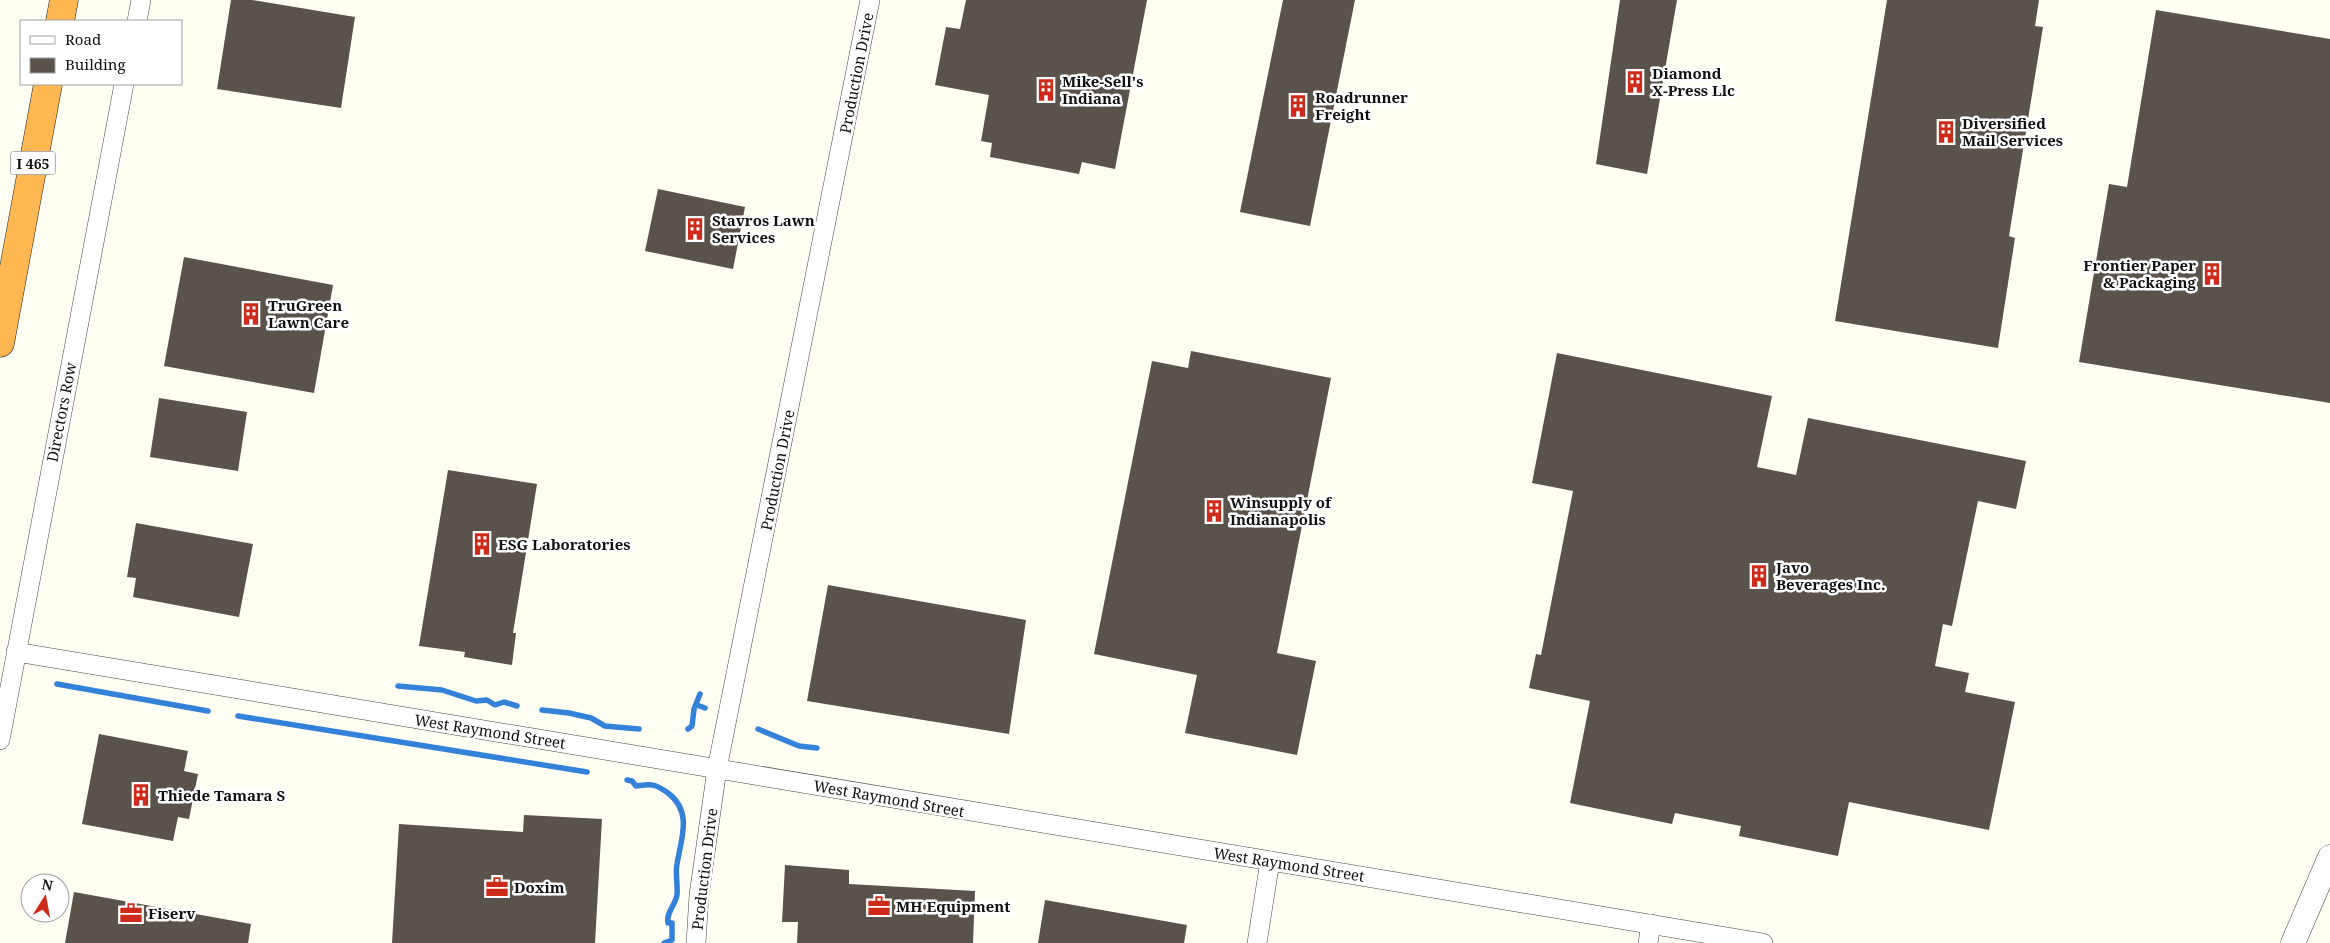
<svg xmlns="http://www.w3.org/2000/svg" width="2330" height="943" font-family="'Noto Serif',serif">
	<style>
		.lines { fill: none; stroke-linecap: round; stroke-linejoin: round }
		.stream { stroke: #3381d9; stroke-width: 5.5 }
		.building { fill: #5a534b }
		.minor-casing { stroke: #434343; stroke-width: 20 }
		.tertiary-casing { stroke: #434343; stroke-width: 25 }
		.motorway-casing { stroke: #212121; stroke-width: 29 }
		.minor { stroke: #fff; stroke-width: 19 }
		.tertiary { stroke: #fff; stroke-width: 24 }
		.motorway { stroke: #ffb851; stroke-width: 28 }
		.labels { text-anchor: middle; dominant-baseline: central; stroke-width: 5; stroke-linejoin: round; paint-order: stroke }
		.shield { fill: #fff; stroke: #585858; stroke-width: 1 }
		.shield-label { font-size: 14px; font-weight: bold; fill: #101010 }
		.street-label { font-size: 15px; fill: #101010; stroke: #fff }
		.poi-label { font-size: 15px; font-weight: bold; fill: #101010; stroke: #fff; text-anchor: start }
	</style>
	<rect width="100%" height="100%" fill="#fffef3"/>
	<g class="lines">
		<g class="stream">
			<path d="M57,684L208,711"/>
			<path d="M398,686L442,690L476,701L487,700L495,705L504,702L517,706"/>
			<path d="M697,705L705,708"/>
			<path d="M542,710L569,713L591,718L605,726L639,729"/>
			<path d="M238,716L587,772"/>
			<path d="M688,729L692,726L694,709L700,694"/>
			<path d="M758,729L799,746L817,748"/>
			<path d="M627,780L632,781L636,786C651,784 654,783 668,793C693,812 681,839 677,864C675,873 678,885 677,895C675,906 666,912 668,923H672V940L664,943"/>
		</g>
	</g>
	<g class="building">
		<path d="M231,0H252L355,17L341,108L217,89Z"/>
		<path d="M966,0H1147L1115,169L1082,162L1079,174L990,157L992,143L981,141L989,95L935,85L946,27L960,29Z"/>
		<path d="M1283,0H1355L1310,226L1240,212Z"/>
		<path d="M1620,0H1677L1647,174L1596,164Z"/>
		<path d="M1887,0H2039L2035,26L2043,27L2009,236L2015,238L1998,348L1835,321Z"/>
		<path d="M2156,10L2330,39V403L2079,362L2109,184L2127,187Z"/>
		<path d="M658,189L745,207L733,269L645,251Z"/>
		<path d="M184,257L333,285L314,393L164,366Z"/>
		<path d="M1191,351L1331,378L1277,653L1316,661L1297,755L1185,733L1197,675L1094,654L1152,361L1188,368Z"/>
		<path d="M1557,353L1772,396L1757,467L1796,475L1808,418L2026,461L2016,509L1978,501L1952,626L1943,624L1935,666L1969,673L1965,692L2015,702L1989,830L1849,802L1838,856L1739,836L1741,826L1675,813L1672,824L1570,803L1590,701L1529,688L1536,654L1541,655L1573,491L1532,483Z"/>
		<path d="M159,398L247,412L238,471L150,457Z"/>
		<path d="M448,470L537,484L513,633H516L512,665L464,657L465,652L419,646Z"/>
		<path d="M136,523L253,544L239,617L133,597L136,578L127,577Z"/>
		<path d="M828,585L1026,620L1009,734L807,701Z"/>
		<path d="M99,734L188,751L184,771L198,774L189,819L178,817L173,841L82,824Z"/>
		<path d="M524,815L602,819L595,943H392L399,824L523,832Z"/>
		<path d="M785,865L849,870V884L975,891L973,943H797L798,922H782Z"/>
		<path d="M74,892L251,924L248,943H65Z"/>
		<path d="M1045,900L1187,925L1184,943H1038Z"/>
	</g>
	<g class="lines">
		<defs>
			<g id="minor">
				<path d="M137,21L141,0"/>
				<path d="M16,652L1763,943"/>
				<path d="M0,740L124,84"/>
				<path d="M696,943L699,895L717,769L870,0"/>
				<path d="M1257,943L1270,861"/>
				<path d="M1648,943L1651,924"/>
			</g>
			<path id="tertiary" d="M2293,943L2330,857"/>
			<g id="motorway">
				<path d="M60,21L64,0"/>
				<path d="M0,343L48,84"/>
			</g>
		</defs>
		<use href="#minor" class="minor-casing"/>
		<use href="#tertiary" class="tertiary-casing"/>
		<use href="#motorway" class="motorway-casing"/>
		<use href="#minor" class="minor"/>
		<use href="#tertiary" class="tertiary"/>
		<use href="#motorway" class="motorway"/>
	</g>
	<defs>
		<symbol id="building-bare" viewBox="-9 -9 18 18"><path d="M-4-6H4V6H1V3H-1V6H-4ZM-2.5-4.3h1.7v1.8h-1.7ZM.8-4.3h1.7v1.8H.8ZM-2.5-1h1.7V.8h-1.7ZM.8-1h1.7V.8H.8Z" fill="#ce2a1a" stroke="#fff" stroke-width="2.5" paint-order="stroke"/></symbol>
		<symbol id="office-bare" viewBox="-9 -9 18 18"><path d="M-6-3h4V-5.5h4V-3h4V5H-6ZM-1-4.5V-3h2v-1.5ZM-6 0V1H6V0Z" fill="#ce2a1a" stroke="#fff" stroke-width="2.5" paint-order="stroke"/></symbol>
	</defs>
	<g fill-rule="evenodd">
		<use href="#building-bare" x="1619" y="66" width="32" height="32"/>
		<use href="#building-bare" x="1030" y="74" width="32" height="32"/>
		<use href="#building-bare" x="1282" y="90" width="32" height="32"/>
		<use href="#building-bare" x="1930" y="116" width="32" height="32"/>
		<use href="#building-bare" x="679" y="213" width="32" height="32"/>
		<use href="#building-bare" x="2196" y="258" width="32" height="32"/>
		<use href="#building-bare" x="235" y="298" width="32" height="32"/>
		<use href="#building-bare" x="1198" y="495" width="32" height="32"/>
		<use href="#building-bare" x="466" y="528" width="32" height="32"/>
		<use href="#building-bare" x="1743" y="560" width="32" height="32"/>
		<use href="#building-bare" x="125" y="779" width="32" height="32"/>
		<use href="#office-bare" x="481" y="871" width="32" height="32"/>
		<use href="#office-bare" x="863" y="890" width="32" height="32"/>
		<use href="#office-bare" x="115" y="897" width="32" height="32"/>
	</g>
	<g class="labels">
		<rect class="shield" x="10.5" y="151.5" width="45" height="23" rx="4"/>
		<g class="shield-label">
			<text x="33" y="163">I 465</text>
		</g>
		<g class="street-label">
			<text transform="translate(856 73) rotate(-79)">Production Drive</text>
			<text transform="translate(61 412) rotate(-79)">Directors Row</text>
			<text transform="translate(777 470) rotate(-79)">Production Drive</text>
			<text transform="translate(490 731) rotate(9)">West Raymond Street</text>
			<text transform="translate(889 798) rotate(10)">West Raymond Street</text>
			<text transform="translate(1289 864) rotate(9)">West Raymond Street</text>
			<text transform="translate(704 869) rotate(-83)">Production Drive</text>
		</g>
		<g class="poi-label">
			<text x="1652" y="73">Diamond<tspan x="1652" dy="17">X-Press Llc</tspan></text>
			<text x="1062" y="81">Mike-Sell's<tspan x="1062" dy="17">Indiana</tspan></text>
			<text x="1315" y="97">Roadrunner<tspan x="1315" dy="17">Freight</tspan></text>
			<text x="1962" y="123">Diversified<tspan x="1962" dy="17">Mail Services</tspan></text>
			<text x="712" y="220">Stavros Lawn<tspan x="712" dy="17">Services</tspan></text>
			<text x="2196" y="265" text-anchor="end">Frontier Paper<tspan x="2196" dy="17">&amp; Packaging</tspan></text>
			<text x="268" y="305">TruGreen<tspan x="268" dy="17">Lawn Care</tspan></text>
			<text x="1230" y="502">Winsupply of<tspan x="1230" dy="17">Indianapolis</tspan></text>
			<text x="498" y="544">ESG Laboratories</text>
			<text x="1776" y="567">Javo<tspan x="1776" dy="17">Beverages Inc.</tspan></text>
			<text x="158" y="795">Thiede Tamara S</text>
			<text x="514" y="887">Doxim</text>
			<text x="896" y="906">MH Equipment</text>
			<text x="148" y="913">Fiserv</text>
		</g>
	</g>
	<rect x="20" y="20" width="162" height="65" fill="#ffffff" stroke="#9f9f9f"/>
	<rect x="30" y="36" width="25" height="8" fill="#ffffff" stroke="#9f9f9f"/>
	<text x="65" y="45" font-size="15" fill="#101010">Road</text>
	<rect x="30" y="58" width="25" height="15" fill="#5a534b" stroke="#9f9f9f"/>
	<text x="65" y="70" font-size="15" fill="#101010">Building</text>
	<g transform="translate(45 898) rotate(11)"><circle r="24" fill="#ffffff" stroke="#9f9f9f"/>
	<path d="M0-4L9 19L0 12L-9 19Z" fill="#ce2a1a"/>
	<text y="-8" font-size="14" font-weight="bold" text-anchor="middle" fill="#101010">N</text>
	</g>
</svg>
